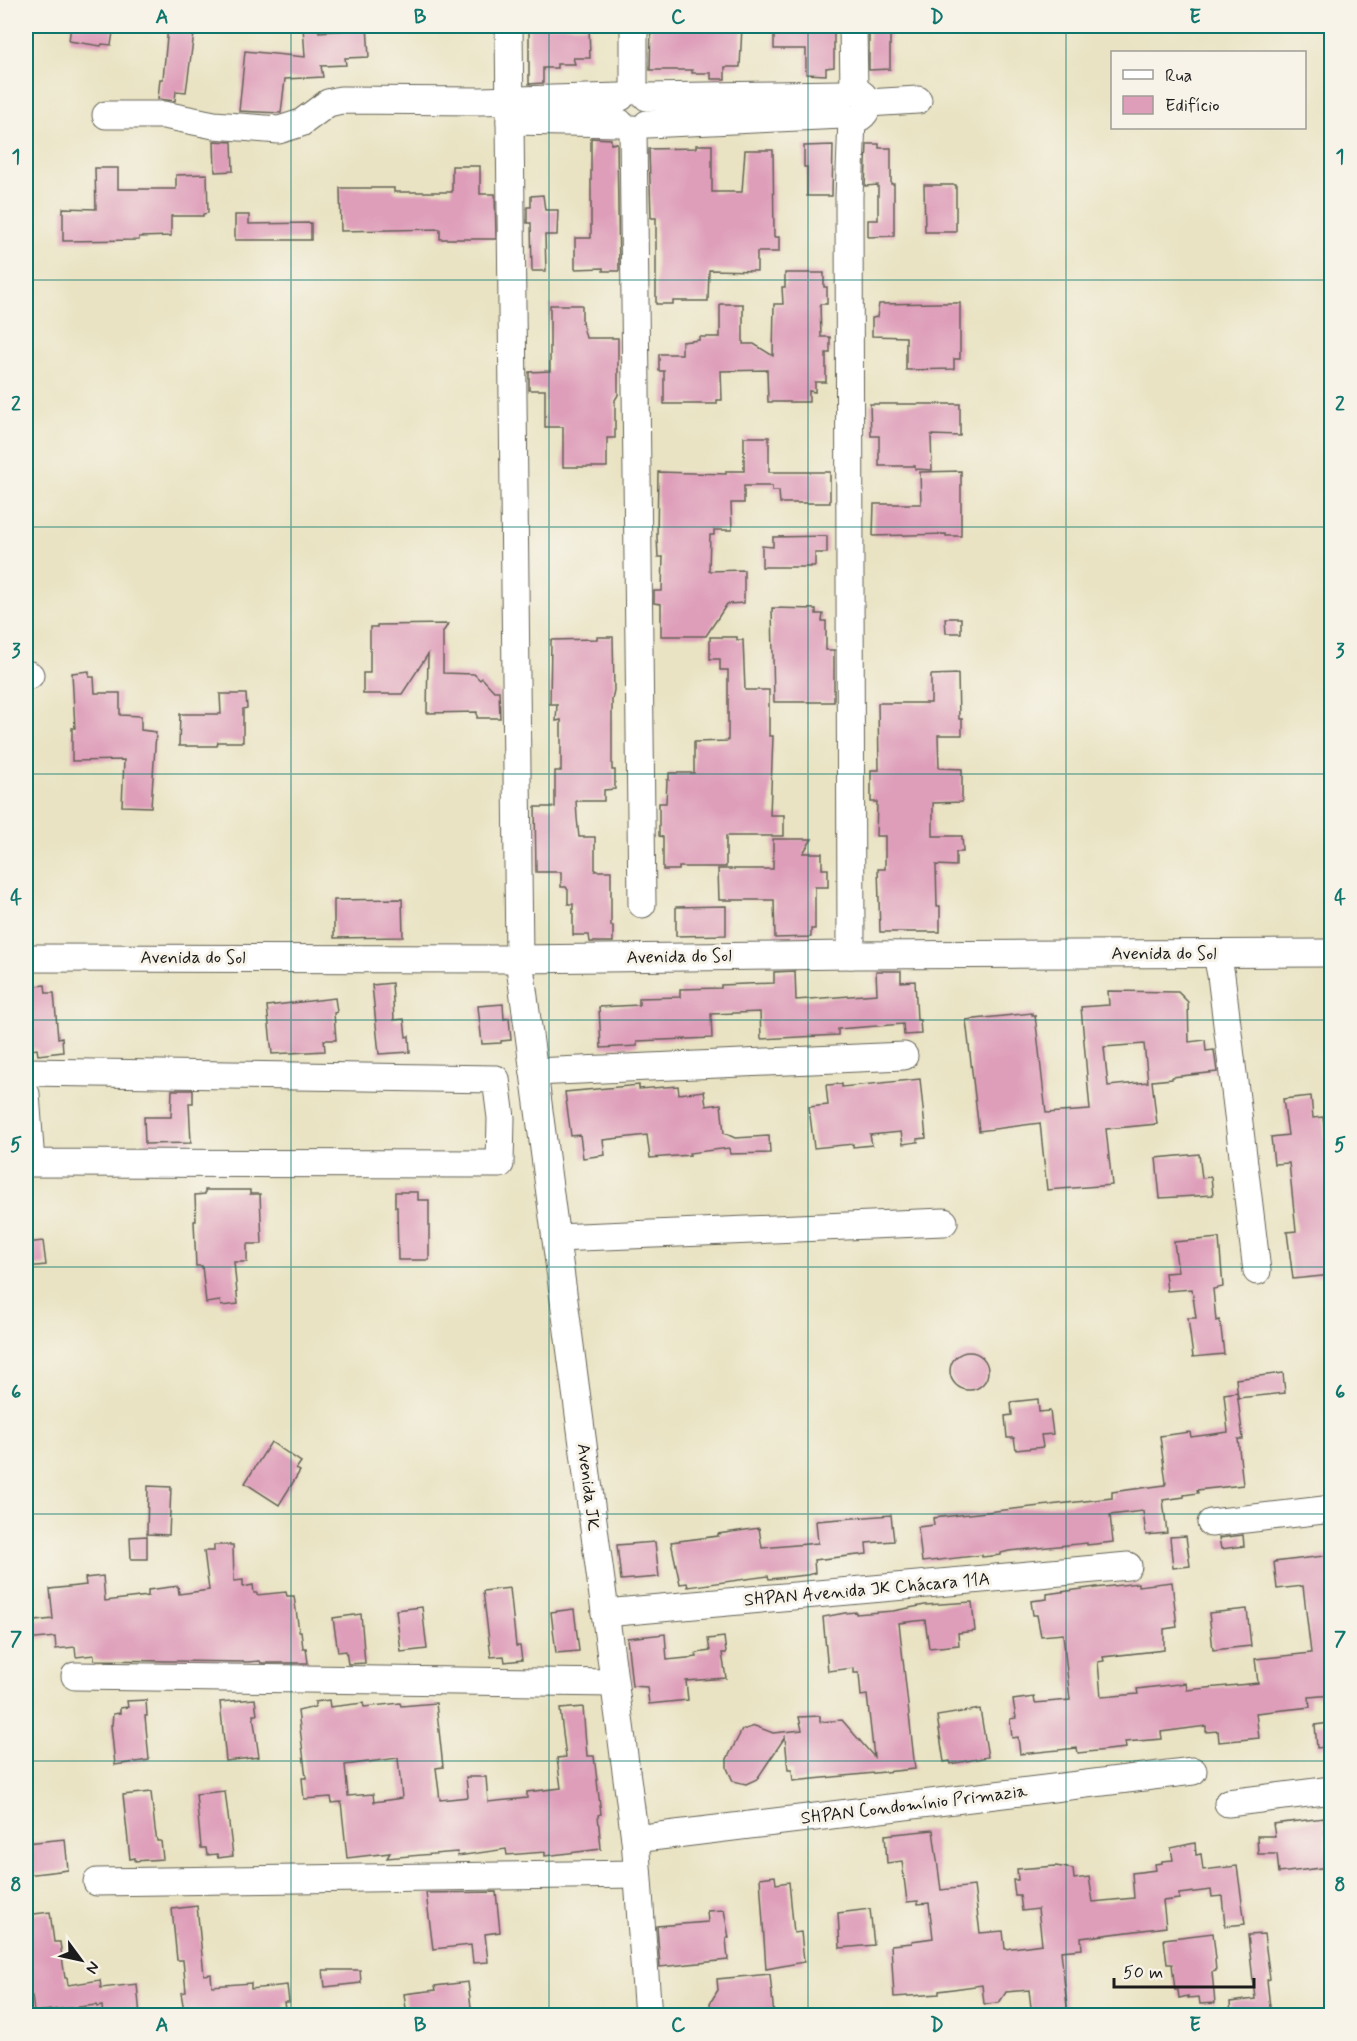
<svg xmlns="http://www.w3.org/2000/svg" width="1357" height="2041" font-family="Mynerve,sans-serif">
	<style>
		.building { fill: #de9db9; fill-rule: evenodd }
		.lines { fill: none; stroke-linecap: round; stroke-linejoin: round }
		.minor-casing { stroke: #646256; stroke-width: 29 }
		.minor { stroke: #fff; stroke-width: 27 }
		.grid { fill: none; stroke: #0f766e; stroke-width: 1.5; stroke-opacity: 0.55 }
		.labels { text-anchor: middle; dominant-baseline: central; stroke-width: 6; stroke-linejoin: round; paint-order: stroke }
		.street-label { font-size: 18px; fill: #1c1c1c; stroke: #f7f3e8 }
		.neatline { fill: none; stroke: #0f766e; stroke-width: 2 }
		.grid-label { font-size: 20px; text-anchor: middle; font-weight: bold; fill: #0f766e }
	</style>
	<rect width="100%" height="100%" fill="#f7f3e8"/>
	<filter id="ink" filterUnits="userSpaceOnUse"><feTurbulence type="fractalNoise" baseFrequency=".0167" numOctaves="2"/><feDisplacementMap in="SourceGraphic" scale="12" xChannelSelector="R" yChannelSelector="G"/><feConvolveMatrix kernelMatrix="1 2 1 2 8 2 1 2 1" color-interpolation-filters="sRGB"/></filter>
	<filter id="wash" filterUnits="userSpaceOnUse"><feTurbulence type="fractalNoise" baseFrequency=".008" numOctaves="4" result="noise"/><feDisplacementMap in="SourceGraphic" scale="24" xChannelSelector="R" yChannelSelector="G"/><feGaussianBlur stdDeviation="1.35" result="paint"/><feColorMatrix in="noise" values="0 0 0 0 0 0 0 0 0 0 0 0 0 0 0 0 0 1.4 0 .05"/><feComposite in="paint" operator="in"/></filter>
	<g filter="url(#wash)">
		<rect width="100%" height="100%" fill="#e9e3c3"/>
		<g id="blocks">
			<g class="building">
				<path d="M71,26H114L111,45L102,44L101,46L69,41Z"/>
				<path d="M168,26H195L186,92L176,91L175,101L158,99L160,79H163Z"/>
				<path d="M303,26H318L319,32L350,30V26H367L369,57L345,58L346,65L321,66L323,77L285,79L281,113L239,111L245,51L305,57Z"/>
				<path d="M529,26H589L590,58H573L575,64H557V68H543V83L529,84Z"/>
				<path d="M651,26H742L740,67H725V79H711V73H692V70H650Z"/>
				<path d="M774,26H834V67L826,68V75L806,74V49H774Z"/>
				<path d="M869,26H890V69L869,70Z"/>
				<path d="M591,138L611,139V144L617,143L619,271H603V268L575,269V238H591Z"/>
				<path d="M214,141L232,142L233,171L215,172Z"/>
				<path d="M867,144H879V148H891V184H894V236L868,237V220H878V185L865,186Z"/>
				<path d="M696,145H712V192H742L745,150H773L774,237H779V252H757V271L709,270L708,301H673V304H656V218H651L649,149L696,148Z"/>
				<path d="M833,145L832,196H807V167H804V146Z"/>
				<path d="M452,166H480V194H495L496,239H440V229L341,231L340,188H394V192H452Z"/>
				<path d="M95,168H118V189H176V175L207,174L208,213L203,214V216H171V236L139,237V240L63,241V208L96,209Z"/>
				<path d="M924,185H956V232H925Z"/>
				<path d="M543,195L545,210H558L557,235H545L546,271H532L531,223H527V207H531V196Z"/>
				<path d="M235,215H249V224L311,223V240H235Z"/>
				<path d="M785,273H824V287H827V304H820L821,337H830V353H826V382H815V392L809,391V402H768L767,370L721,371L722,400H717V404H664V371H659V354H682V342L699,340V337H720V304H743V344H754L773,356L774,304H783L782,287H785Z"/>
				<path d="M937,303H960V359H954V369L906,370V337L872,336V318L877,317L879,304Z"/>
				<path d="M550,305H582V322L586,338H618V395L615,400V438H607V467H563V427H545V390H529V372L550,371Z"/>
				<path d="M870,404H960V436L931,435L932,470L915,469V466H879V436H871Z"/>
				<path d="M744,437H769V472H830V503H780L779,491H772V486H744V503H731L732,530H714V535H710L709,571L744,570V603L727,604L706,636H661V604L654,603V591H662L663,557H658L657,537L658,472L726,474V471H744Z"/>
				<path d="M961,471V536H946V534L873,536L874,504H921L920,472Z"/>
				<path d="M827,536V553H815V566H811V567H762V546L773,547V537Z"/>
				<path d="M772,608L816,609V614H823L822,621H826V650H834V702H774Z"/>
				<path d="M945,618H961V633H946Z"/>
				<path d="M448,624L443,632V673L474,674L480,680L482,678L494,691H499L500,718H477V712L427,713L428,654L402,694H363V673H370V627H377V625Z"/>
				<path d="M597,637H613L614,690L612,700V770H615V789L604,790V801H576L577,818L579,837H595V871H611V926H613V942H590L589,935H573V904H568V890L566,887H561V872H536L535,807H555V771H561V720L556,721L557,704H550L551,640L597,639Z"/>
				<path d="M710,637H737V640H743L745,690H769V736H773L770,815H784V836H726V867H679V870H663V837L659,836V803H666L667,780H669V773H694V742L728,741V670H720V659H710Z"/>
				<path d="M89,671V677H94L95,693H120V715L141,716V730L156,732L151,807L122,806L124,760L72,761V728H75L72,673Z"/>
				<path d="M958,674L959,719H962V735H938L939,768L962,769V802L933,803V836H962L963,852H956V866L936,865L937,906H940V932H880L878,869H885V836H876L877,802H871V770H879L878,703H931V675Z"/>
				<path d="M220,694H246L247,708L243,709V742H218L217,746H179L180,714H221Z"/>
				<path d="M773,839H812L803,853H822V869H828V887H815V929H811V937L775,938L774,900H719L718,869H773Z"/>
				<path d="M402,899L403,937L334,938V900Z"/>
				<path d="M726,906V935L676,936V907Z"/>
				<path d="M795,971L796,1000L877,994L876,971H901V982L915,981L917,1020H920L921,1034L904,1035L903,1024L838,1029V1035L761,1039L760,1012L711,1014L712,1038L637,1041V1046L601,1048L599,1007L639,1005V998L680,997V989L721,988V985L774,983V972Z"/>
				<path d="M392,983L394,1020L404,1019L406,1037L409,1036L410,1052L379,1054L372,985Z"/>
				<path d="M45,985L46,993H54L58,1038L62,1037L63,1052L38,1055L37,1049L31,1050L26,987Z"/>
				<path d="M1108,991L1178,992L1188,1002L1189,1042L1205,1040L1206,1051L1214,1050L1217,1072L1172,1077V1079L1152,1081L1157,1124L1106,1129L1112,1185L1047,1190L1040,1123L979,1131L966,1020L1032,1013V1015H1035L1046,1113L1090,1110L1081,1007L1109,1005ZM1144,1044L1148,1082L1108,1086L1104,1047Z"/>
				<path d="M335,998L337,1012L334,1013L336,1040H324L325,1051L272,1054L267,1006Z"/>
				<path d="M503,1004L504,1019L509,1018L511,1040L501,1041V1043L482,1044L478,1006Z"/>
				<path d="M920,1079L926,1138L917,1139L918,1142L903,1144L901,1132L870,1135L872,1145L853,1147V1144L814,1148L809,1107L828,1105L826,1085L842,1084V1087Z"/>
				<path d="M639,1085V1089L678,1086L679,1094L704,1091L706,1106L721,1104L724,1133L735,1138L769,1136L770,1153L730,1154L729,1148L689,1153L690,1155L650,1158L647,1135L603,1140L605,1155L583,1158L580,1135L571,1136L565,1092Z"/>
				<path d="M172,1090H193V1103H189L191,1143L145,1144L144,1117H171Z"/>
				<path d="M1311,1096L1313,1118L1323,1117L1328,1159H1332V1275L1293,1279L1287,1232L1296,1231L1289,1163L1274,1164L1271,1137L1288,1135L1283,1099Z"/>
				<path d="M1199,1154L1202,1178L1211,1177L1213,1195L1160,1198L1156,1158Z"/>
				<path d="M205,1190H250V1194H260L262,1244H247V1262H234L238,1304L221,1306L220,1301L206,1303L202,1266H196L194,1221H196L195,1195L205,1194Z"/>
				<path d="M395,1192H418V1200H429V1260H398L397,1207H395Z"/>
				<path d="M1219,1238L1223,1287L1213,1289L1216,1321L1220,1320L1224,1354L1193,1357L1188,1318H1196L1192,1289L1167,1291L1165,1273L1178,1272L1174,1242Z"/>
				<path d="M43,1241L46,1265L26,1267V1243Z"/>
				<circle cx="969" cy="1371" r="19"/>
				<path d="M1283,1373L1285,1393L1238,1398L1236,1379Z"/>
				<path d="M1237,1392L1243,1439H1238L1243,1485L1197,1490L1198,1493L1184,1495V1497L1163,1500L1167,1533L1146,1535L1143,1511L1110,1515L1113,1542L1087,1545V1543L1009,1551L1001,1553V1555L982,1557V1555L922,1562L918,1527L934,1525L933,1518L1112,1498V1492L1165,1485L1166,1483L1160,1436L1190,1432L1191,1437L1228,1432L1224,1394Z"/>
				<path d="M1038,1399L1039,1412L1050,1411L1053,1434L1041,1435L1043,1447L1016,1450L1014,1438H1007L1005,1416L1012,1415L1011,1402Z"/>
				<path d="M271,1442L301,1462L296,1469L300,1471L279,1505L245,1483Z"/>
				<path d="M148,1486L171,1487L169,1535L147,1534Z"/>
				<path d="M891,1515L894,1541L866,1543L867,1554L814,1560L815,1573L807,1575L769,1579L768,1576L688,1587L687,1583L680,1584L671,1542L718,1536V1534L759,1528L762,1548L818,1543L816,1521Z"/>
				<path d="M1243,1535L1244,1546L1221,1549L1219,1538Z"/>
				<path d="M147,1536V1559H131L130,1537Z"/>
				<path d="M1186,1536L1190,1566L1173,1568L1170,1537Z"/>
				<path d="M655,1542L659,1577L621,1580L617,1545Z"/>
				<path d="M214,1545H233L234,1581L243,1580V1587L253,1585L254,1593H257V1595L286,1592L287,1596H294L299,1631H301L303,1648H306L308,1663H261L260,1661L248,1662L94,1660V1655L76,1657L75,1647L56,1649L55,1637L26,1640V1622L53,1619L50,1589L86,1585L85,1578L103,1576L105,1601L148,1596V1590L178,1586L179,1594L209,1590L204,1551H214Z"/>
				<path d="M1332,1555V1695L1309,1697L1310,1707L1256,1713L1259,1738L1219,1742L1218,1731L1206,1732V1726L1161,1732L1162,1739L1125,1742L1126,1748L1078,1753L1077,1748L1020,1754L1018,1737L1012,1738L1010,1719L1016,1718L1013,1700L1034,1697L1035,1703L1070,1700L1063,1634L1041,1636L1037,1615H1033L1031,1601L1047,1599V1594L1096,1587L1095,1588L1138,1583V1586L1172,1582L1177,1627L1164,1629V1650L1103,1657L1104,1661L1098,1662L1101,1697L1138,1694L1137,1689L1186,1683L1187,1690L1258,1683L1255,1659L1311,1653L1303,1586L1277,1589L1274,1562Z"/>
				<path d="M510,1588L516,1646H520L522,1660L505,1662L504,1656L491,1657L483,1591Z"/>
				<path d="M972,1602L975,1631L958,1633L959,1645L929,1648L925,1620L899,1623L915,1769L793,1781L792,1770H788L785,1737L757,1779L746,1784L733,1781L727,1768V1759L742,1730L755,1726L773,1733L802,1730L799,1717L820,1716V1722L842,1720L874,1757L867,1695L861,1696L859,1673H854V1668L828,1671L823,1617L845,1613L856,1612V1614L893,1611L925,1605Z"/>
				<path d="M422,1607L427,1649L401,1652L396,1610Z"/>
				<path d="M574,1609L579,1651L556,1653L551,1612Z"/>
				<path d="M1247,1609L1251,1646L1213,1650L1209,1613Z"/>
				<path d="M361,1614L365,1663L348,1664L346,1651L338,1652L333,1618Z"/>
				<path d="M665,1634L667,1660L697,1657L696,1653L710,1651L708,1639L724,1637L726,1653H722L726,1678L686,1681L688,1700L649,1704L647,1687L632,1686L627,1638Z"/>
				<path d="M255,1699L257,1715H253L259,1757L226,1761L220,1702Z"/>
				<path d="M146,1700L147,1716H145L149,1760L115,1765L111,1725H112L113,1714L120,1713V1708L128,1707L127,1701Z"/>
				<path d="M329,1700L330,1707L363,1703L364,1707L400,1703L401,1706L436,1703L443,1767L436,1768L440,1800L468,1797L466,1777H486L488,1802L527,1798V1792L561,1788L557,1758L566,1757L560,1709L583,1707L587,1756H594L601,1814L598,1815L601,1849L545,1856V1852L507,1855L506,1849L458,1856L457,1852L387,1858L390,1853L347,1858L341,1802L332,1803L331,1797L304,1799L302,1778H306L298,1711L315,1707V1702ZM398,1758L402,1798L374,1802L373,1794L348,1796L345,1765Z"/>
				<path d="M980,1709L988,1757L951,1764L950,1761L944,1762L937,1716Z"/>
				<path d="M1330,1723L1332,1746L1317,1748L1315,1725Z"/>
				<path d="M225,1791L233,1856L218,1858L217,1854L207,1855L206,1848H201L196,1794Z"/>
				<path d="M151,1792L155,1829L157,1841H161L163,1859L135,1861V1858L130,1859L123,1795Z"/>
				<path d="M1324,1818L1329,1867L1279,1873L1277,1854H1258L1257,1836H1275L1273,1824Z"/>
				<path d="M933,1830L941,1890L974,1886L980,1933L1003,1931L1005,1949L1042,1944L1038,1909L1022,1911L1020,1895H1015L1013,1880H1018L1017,1869L1056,1866L1073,1869L1074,1879L1089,1877L1093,1902L1134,1898L1132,1873L1156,1870L1155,1864L1162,1863V1861L1173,1860L1171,1848L1195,1843L1196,1855L1201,1854L1203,1870L1237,1866L1245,1924L1225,1926L1222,1896L1212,1897L1211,1890L1179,1894V1899L1163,1901L1166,1927L1081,1938L1082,1949L1061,1951L1068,2016H1032L1029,1990L1006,1992L999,2003L984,2004L982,1985L939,1991V1994L894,1997L891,1945L912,1943V1941L933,1938L929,1903L918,1904V1901L907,1902L902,1861L887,1863L885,1835Z"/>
				<path d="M65,1839L68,1870L26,1875V1843Z"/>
				<path d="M775,1876L776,1884L789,1882L794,1933L801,1932L804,1962L766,1969L760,1878Z"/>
				<path d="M496,1892L500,1932L485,1934L488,1962L473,1963L471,1945L433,1949L426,1893Z"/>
				<path d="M197,1906L204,1975L211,1974L212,1986L251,1983V1989L287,1985L289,2002H284L286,2016H185L181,1993L186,1992L183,1960H177L172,1909Z"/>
				<path d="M870,1909L874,1945L840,1948L838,1913Z"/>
				<path d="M724,1910L729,1938H726L728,1960L660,1967L657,1926L708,1922L707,1911Z"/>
				<path d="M50,1912L54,1942H60L65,1978H67L68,1985L100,1980L101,1988L137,1984L140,2016H103L102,2006L97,2007L96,2005L34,2012L32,1996H26V1915Z"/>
				<path d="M1213,1933L1216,1959L1215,1960L1216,1971L1212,1972L1215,2003L1200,2004L1199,1997L1188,1998V1996L1179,1998L1178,1990H1175L1172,1964H1167L1164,1939Z"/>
				<path d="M1264,1934L1270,1979L1267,1980L1271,2016H1231L1230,2002L1255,1999L1248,1935Z"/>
				<path d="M323,1970H360L361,1983L325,1987Z"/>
				<path d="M770,1974L774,2016H712L710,2003L718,1990L717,1979Z"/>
				<path d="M468,1982L472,2016H407L404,1994L436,1990L435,1986Z"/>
			</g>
		</g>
	</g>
	<g filter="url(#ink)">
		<use href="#blocks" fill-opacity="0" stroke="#646256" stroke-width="1.5"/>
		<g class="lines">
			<defs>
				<g id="minor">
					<path d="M509,26L519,959L635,1839L648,2016"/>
					<path d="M634,26V91"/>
					<path d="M853,26L854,91"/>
					<circle cx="853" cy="105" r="14"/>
					<path d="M647,97L845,94"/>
					<path d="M867,103L918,100"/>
					<path d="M106,115H164L214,125L279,130L301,123L328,103L341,100L480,101L621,97"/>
					<path d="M510,121L620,123"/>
					<path d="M647,124L843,115"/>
					<path d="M633,129L642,904"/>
					<path d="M26,674L30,675"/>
					<path d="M851,955L849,197L852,119"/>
					<path d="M1217,955L1221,975L1257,1271"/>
					<path d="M26,958L519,959L851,955L1332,953"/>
					<path d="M26,1072L496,1079L501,1118L500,1164L31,1163L26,1094"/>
					<path d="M534,1072L904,1056"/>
					<path d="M556,1238L944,1222"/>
					<path d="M1211,1523L1332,1509"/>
					<path d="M605,1613L1128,1566"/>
					<path d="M75,1676L614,1683"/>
					<path d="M1228,1803L1332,1790"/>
					<path d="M635,1839L1193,1771"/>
					<path d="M97,1882L637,1874"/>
				</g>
			</defs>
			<use href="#minor" class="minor-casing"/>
			<use href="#minor" class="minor"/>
		</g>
	</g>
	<path class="grid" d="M291,26V2016M549,26V2016M808,26V2016M1066,26V2016M26,280H1332M26,527H1332M26,774H1332M26,1020H1332M26,1267H1332M26,1514H1332M26,1761H1332"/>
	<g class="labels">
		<g class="street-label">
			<text x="1164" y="954">Avenida do Sol</text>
			<text transform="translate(679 957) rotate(-1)">Avenida do Sol</text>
			<text x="193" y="958">Avenida do Sol</text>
			<text transform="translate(588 1487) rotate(83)">Avenida JK</text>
			<text transform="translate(867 1590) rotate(-5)">SHPAN Avenida JK Chácara 11A</text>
			<text transform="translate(914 1805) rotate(-7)">SHPAN Condomínio Primazia</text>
		</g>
	</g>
	<rect width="1357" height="2041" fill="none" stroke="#f7f3e8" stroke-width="66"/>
	<rect x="1111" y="51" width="195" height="78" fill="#f7f3e8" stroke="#9f9d96" stroke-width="1.5"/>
	<rect x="1123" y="70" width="30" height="9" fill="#ffffff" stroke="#9f9d96" stroke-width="1.5"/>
	<text x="1165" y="81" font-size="18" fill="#1c1c1c">Rua</text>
	<rect x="1123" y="96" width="30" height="18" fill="#de9db9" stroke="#9f9d96" stroke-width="1.5"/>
	<text x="1165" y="111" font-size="18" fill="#1c1c1c">Edifício</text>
	<g transform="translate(81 1960) rotate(123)" stroke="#f7f3e8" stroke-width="4.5" paint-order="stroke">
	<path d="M0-4.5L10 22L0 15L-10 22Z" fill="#1c1c1c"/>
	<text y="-9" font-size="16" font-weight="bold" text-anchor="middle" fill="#1c1c1c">N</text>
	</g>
	<path d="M1114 1978v9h140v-9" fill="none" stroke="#1c1c1c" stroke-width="3"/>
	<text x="1123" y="1978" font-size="18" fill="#1c1c1c" stroke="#f7f3e8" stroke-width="4.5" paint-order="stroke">50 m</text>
	<rect x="33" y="33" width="1291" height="1975" class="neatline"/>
	<g class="grid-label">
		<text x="162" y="23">A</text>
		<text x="420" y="23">B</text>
		<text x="678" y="23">C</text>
		<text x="937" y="23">D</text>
		<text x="1195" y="23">E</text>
		<text x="16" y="163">1</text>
		<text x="1340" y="163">1</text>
		<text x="16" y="410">2</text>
		<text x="1340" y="410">2</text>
		<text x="16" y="657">3</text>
		<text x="1340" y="657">3</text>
		<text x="16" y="904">4</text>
		<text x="1340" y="904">4</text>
		<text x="16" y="1151">5</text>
		<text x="1340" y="1151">5</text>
		<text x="16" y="1398">6</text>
		<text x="1340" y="1398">6</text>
		<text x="16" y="1645">7</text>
		<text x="1340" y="1645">7</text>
		<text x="16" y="1891">8</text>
		<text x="1340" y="1891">8</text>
		<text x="162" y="2031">A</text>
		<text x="420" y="2031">B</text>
		<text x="678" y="2031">C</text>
		<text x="937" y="2031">D</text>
		<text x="1195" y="2031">E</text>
	</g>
</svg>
